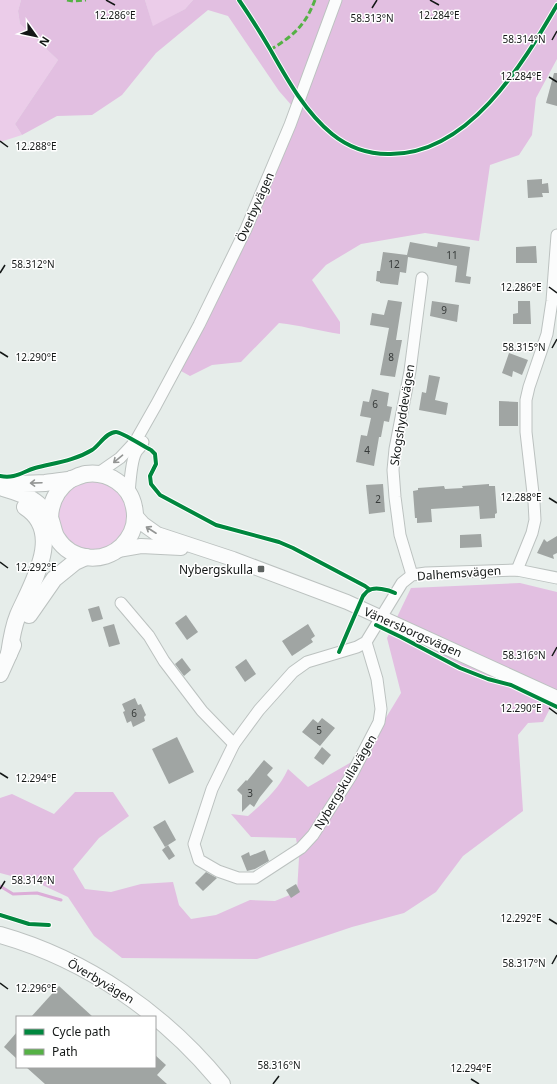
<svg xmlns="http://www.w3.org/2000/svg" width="557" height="1084" font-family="'Noto Sans',sans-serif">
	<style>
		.green { fill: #ebcce9 }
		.forest { fill: #e2bfe1 }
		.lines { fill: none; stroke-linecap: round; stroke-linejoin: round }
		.stream { stroke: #dcadd8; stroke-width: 3 }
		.building { fill: #a0a5a3 }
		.minor-casing { stroke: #bcc2c0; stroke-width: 13 }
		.tertiary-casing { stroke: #bcc2c0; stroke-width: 16 }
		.secondary-casing { stroke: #bcc2c0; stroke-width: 18 }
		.minor { stroke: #fbfcfc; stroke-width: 11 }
		.tertiary { stroke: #fbfcfc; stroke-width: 14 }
		.secondary { stroke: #fbfcfc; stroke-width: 16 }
		.quiet { stroke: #55b145; stroke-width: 3; stroke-dasharray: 6 3; stroke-linecap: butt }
		.cycleway-casing { stroke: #fff; stroke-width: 6 }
		.cycleway { stroke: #00873e; stroke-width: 4 }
		.oneway { stroke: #939594 }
		.ticks { fill: none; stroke: #131716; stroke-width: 1.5 }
		.poi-dot { fill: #5d6260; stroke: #fff; stroke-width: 1.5 }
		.labels { text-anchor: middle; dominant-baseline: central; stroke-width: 3; stroke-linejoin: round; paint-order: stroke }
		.number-label { font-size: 10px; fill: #363a39 }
		.street-label { font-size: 12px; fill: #131716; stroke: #fff }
		.poi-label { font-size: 12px; fill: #131716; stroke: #fff; text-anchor: end }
		.ticks-label { font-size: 10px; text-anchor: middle; fill: #131716; stroke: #fff; stroke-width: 3; stroke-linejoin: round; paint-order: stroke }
	</style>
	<rect width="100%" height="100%" fill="#e6edea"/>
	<g class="green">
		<path d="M0,0H21L18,11L20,24L58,60L15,124L22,135L0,142Z"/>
		<path d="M145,0H193L185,9L153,27Z"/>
		<path d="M85,479L108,482L125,498L129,522L117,543L95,552L72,545L58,526V502L64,491Z"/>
	</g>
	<g class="forest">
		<path d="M21,0H145L153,26L185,9L193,0H557V59L536,98L532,135L519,155L490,165L479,241L425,233L361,244L326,265L312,280L340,322V334C319,331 300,325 279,323L241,362L212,365L190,376L181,371L216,302L300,115L279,91L228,16L208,10L156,53L122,95L92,115L57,116L22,135L15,124L58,60L20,24L18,11Z"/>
		<path d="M520,583L557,592V695L543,722L528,723L518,735L523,811L463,856L436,892L404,913L352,927L257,959L122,958L94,936L68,897L38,883L0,873V798L12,794L54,814L75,792H113L129,816L99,838L73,869L85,889L111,892L141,884L173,882L179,905L191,919L216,915L250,900L275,901L297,892L299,858L296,838L251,837L231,814L248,816C264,802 279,789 288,769L308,787L355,760L384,721L401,693L387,638L411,588Z"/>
	</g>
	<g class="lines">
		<path class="stream" d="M0,886L13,894L37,893L61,900"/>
	</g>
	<g class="building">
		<path d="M554,73H557V106L546,103Z"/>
		<path d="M542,179V184L548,183L549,193H542L543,197L528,198L527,180Z"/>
		<path d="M410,242L437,247L438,242L470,247L466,276L471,277L470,284L455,282L457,266L408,257L406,273L400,272L398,285L380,283V282L376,281L377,271H380L383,252L407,255Z"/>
		<path d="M536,246L537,263H516V247Z"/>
		<path d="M388,300L402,302L396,340H402L395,377L380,375L389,328L370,325L372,313L384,315Z"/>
		<path d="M432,301L459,305L457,322L430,316Z"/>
		<path d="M518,301H530L531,324H513V314L518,313Z"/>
		<path d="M509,353L528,360L522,375L513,371L512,377L502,373Z"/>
		<path d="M429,375L440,377L435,400L448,403L446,415L419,410L422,392L426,393Z"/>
		<path d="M372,389L389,393L387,406L392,407L389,422L384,421L381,437H379L374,466L356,462L361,435L367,436L371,418L360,416L363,401L369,402Z"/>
		<path d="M499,401L518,402V426H499Z"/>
		<path d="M383,484L385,512L369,514L366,485Z"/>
		<path d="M489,484V486H495L497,513L495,514V518L480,519L479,506L431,509L432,522L417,523V518H415L413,491L418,490V488L444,486L445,489L463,488L462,486Z"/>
		<path d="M481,534L482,547L460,548V535Z"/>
		<path d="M557,536V553L553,555L554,559L537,553L544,539L547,542Z"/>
		<path d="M99,606L103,619L92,622L88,609Z"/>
		<path d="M186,615L198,632L187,640L175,623Z"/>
		<path d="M114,624L120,644L109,647L103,627Z"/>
		<path d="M308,624L315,636L311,639L313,642L292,656L282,641Z"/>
		<path d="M182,658L191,670L184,676L175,664Z"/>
		<path d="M246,659L256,674L245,682L235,667Z"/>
		<path d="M135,698L138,705L141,704L146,715L144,717L145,721L133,727L131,721L127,723L123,712L125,711L122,704Z"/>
		<path d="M322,718L335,728L320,746L302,732L313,719L318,723Z"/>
		<path d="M177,737L194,772L169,784L152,749Z"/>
		<path d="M322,747L331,755L323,765L314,758Z"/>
		<path d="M264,760L273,768L267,775L273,781L260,797L254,807L250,804L242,812V795L237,790L246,780L247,781Z"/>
		<path d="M165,820L176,840L165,847L153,827Z"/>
		<path d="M168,845L175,856L169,860L162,850Z"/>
		<path d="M265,850L269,861L255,869L247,871L241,856L249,852L250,856Z"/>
		<path d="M206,872L217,878L203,891L195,883Z"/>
		<path d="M296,884L300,892L291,898L286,890Z"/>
		<path d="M59,986L93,1017H31Z"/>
		<path d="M17,1032V1059L4,1047Z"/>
		<path d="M155,1055L166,1065L157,1075L167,1084H45L26,1067H155Z"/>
	</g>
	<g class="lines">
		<defs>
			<g id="minor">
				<path d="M97,474L120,458L135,442L156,405L199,325L246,229L290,125L336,0"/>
				<path d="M129,494C130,482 131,461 136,452C138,448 142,447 143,442"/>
				<path d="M517,570L532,533L535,520L534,502L526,432V400L529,387L547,334L552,301L557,235"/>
				<path d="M412,575L400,535L395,497L393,470L395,449L410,371L422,278"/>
				<path d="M121,603L149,636L164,661L202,711L234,744"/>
				<path d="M366,642L377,679L381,709L379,722L351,776L313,835L301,848L255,878H238L218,871L199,860L194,844L212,789L234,744L259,710L293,672L307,662L357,647L366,642L402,583L412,575L426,573L517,570L557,578"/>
			</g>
			<g id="tertiary">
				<path d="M135,515L143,524L157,534L233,559L347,602L557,698"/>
				<path d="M118,550L141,546L181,548"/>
			</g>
			<g id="secondary">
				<path d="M0,483C15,484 30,484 45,483C53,482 62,481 69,480C75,478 80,475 86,474C108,471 130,485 134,507C137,521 133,535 122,546C103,564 71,561 57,538C53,532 53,524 50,518C47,513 42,508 38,504C28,495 13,491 0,487"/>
				<path d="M50,519C50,502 57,489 71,479"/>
				<path d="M29,615L54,579L75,562L86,557"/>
				<path d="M9,654C11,640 13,627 18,615C31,585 65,532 25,507"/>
				<path d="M0,674L13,645"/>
				<path d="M0,935C88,960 165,1014 222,1084"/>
			</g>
		</defs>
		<use href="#minor" class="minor-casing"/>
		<use href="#tertiary" class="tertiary-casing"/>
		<use href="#secondary" class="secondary-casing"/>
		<use href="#minor" class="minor"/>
		<use href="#tertiary" class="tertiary"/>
		<use href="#secondary" class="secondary"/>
		<g class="quiet">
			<path d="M67,0L73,1L86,0"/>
			<path d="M270,50C293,36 305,26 315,0"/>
		</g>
		<defs>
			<g id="cycleway">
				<path d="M239,0C250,16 260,32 270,49C287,79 305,112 332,134C348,147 368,154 388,154C468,156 522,65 557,5"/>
				<path d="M0,476C15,479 22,472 35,468C54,463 74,461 92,450C99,446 106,432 116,432C122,432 144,447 151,450L155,454L156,464L150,476L151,484L160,495L216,525L279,542L293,548L365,586L369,589"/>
				<path d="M376,625L401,637L460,668L488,679L511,685L557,707"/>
				<path d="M339,652L363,596C364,595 367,591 368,591C374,586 389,590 395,593"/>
				<path d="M0,915L29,924L49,925"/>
			</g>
		</defs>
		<use href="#cycleway" class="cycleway-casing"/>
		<use href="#cycleway" class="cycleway"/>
	</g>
	<defs><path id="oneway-shaft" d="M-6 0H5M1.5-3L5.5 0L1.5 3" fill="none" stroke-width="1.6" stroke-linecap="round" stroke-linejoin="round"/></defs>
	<g class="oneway">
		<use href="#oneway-shaft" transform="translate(118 459) rotate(140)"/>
		<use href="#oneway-shaft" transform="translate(36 483) rotate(178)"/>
		<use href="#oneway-shaft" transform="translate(151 530) rotate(-147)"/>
	</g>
	<path class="ticks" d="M106,0L115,5M430,0L439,5M372,8L377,0M552,40L557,31M549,77L557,82M0,141L8,147M0,273L5,265M549,287L557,293M552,348L557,339M0,352L8,357M549,498L557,503M0,562L8,568M552,656L557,647M549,708L557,714M0,773L8,778M0,889L5,881M549,919L557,924M552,964L557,955M0,983L8,989M471,1079L479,1084M273,1084L279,1076"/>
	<rect class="poi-dot" x="257" y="565" width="8" height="8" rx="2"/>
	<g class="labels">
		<g class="number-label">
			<text x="452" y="255">11</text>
			<text x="394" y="264">12</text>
			<text x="444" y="310">9</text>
			<text x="391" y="357">8</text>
			<text x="375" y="404">6</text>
			<text x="367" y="450">4</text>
			<text x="378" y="499">2</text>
			<text x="134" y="713">6</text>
			<text x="319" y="730">5</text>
			<text x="250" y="793">3</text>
		</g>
		<g class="street-label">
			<text transform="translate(255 207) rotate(-66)">Överbyvägen</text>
			<text transform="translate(402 415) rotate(-81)">Skogshyddevägen</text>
			<text transform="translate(459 573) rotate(-4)">Dalhemsvägen</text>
			<text transform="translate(413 632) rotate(24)">Vänersborgsvägen</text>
			<text transform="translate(345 782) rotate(-59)">Nybergskullavägen</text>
			<text transform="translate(101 981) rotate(31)">Överbyvägen</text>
		</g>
		<g class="poi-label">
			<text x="253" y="569">Nybergskulla</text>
		</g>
	</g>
	<g class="ticks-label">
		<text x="115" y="19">12.286°E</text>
		<text x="439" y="19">12.284°E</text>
		<text x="372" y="22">58.313°N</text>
		<text x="524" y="43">58.314°N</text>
		<text x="521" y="80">12.284°E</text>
		<text x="36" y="150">12.288°E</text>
		<text x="33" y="268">58.312°N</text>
		<text x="521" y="291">12.286°E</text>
		<text x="524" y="351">58.315°N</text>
		<text x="36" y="361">12.290°E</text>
		<text x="521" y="501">12.288°E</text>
		<text x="36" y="571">12.292°E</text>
		<text x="524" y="659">58.316°N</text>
		<text x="521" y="712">12.290°E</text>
		<text x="36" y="782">12.294°E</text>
		<text x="33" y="884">58.314°N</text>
		<text x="521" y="922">12.292°E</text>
		<text x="524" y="967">58.317°N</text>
		<text x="36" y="992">12.296°E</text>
		<text x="279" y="1069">58.316°N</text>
		<text x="471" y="1072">12.294°E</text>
	</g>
	<rect x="16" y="1016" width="140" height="52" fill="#ffffff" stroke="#a1a2a2"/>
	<rect x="24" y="1029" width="20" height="6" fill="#00873e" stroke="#a1a2a2"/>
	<text x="52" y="1036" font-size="12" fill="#131716">Cycle path</text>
	<rect x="24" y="1049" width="20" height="6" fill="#55b145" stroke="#a1a2a2"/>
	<text x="52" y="1056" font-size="12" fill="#131716">Path</text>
	<g transform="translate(36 36) rotate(123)" stroke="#ffffff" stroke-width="3" paint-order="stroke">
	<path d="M0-3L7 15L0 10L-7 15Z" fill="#131716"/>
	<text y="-6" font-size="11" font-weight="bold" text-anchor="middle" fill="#131716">N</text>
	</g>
</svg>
